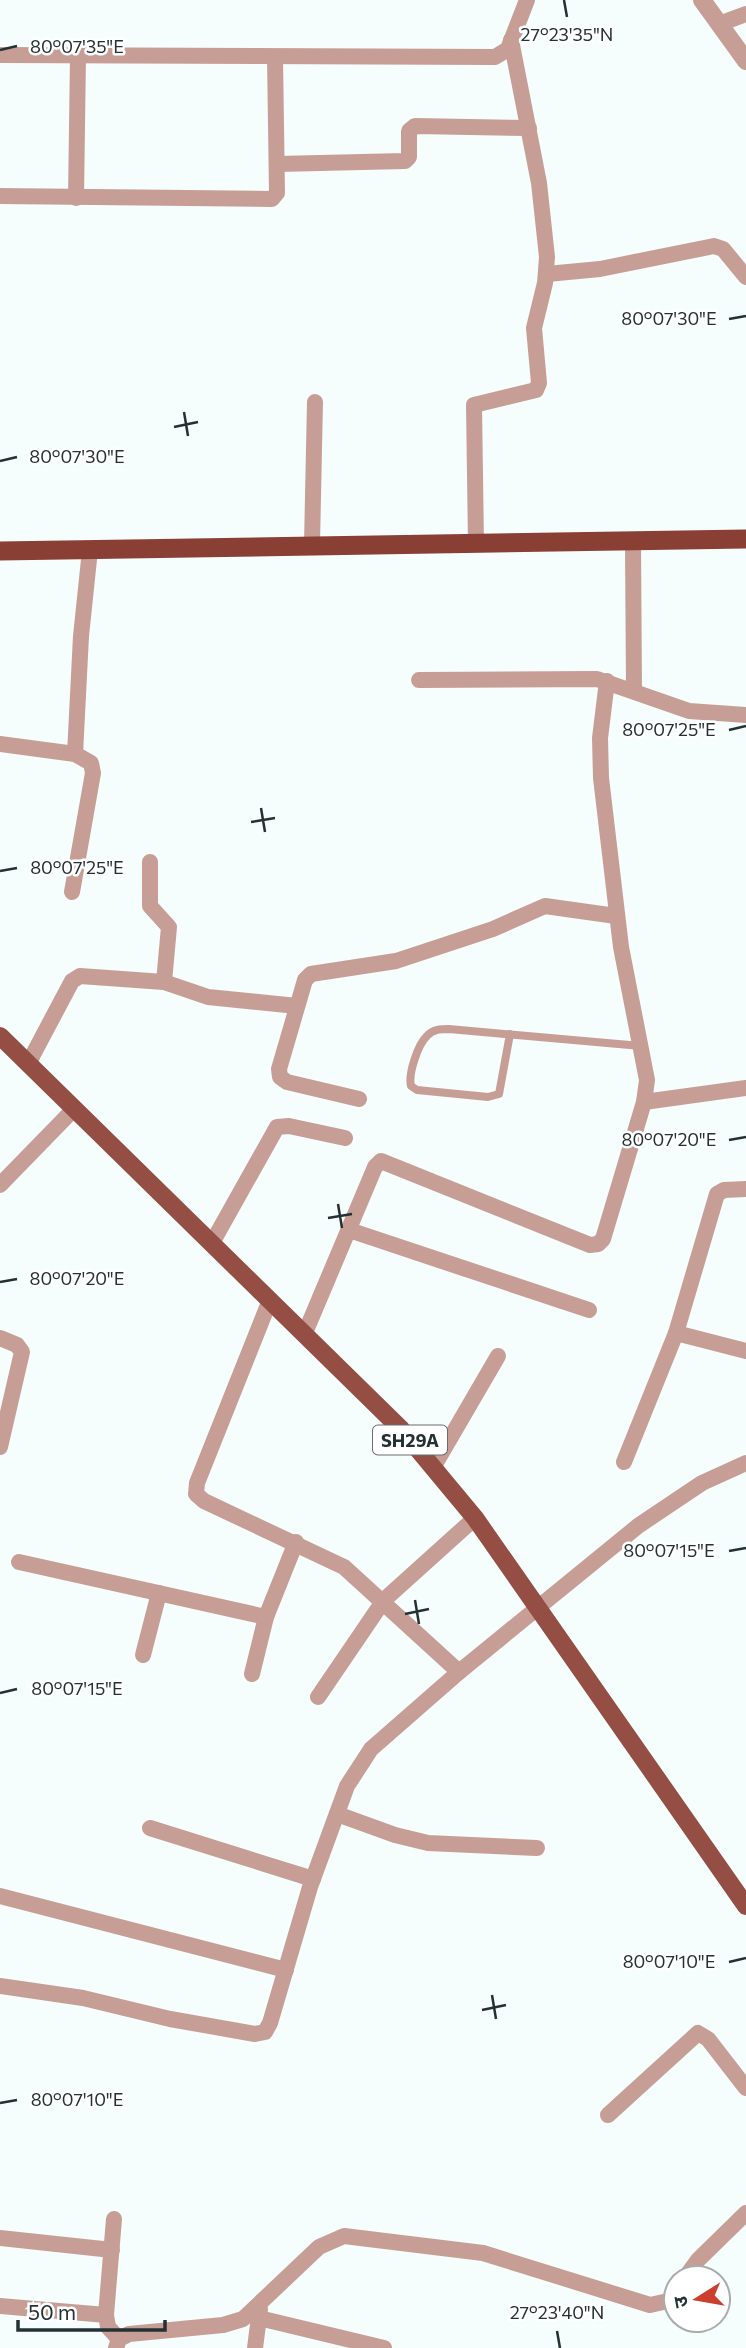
<svg xmlns="http://www.w3.org/2000/svg" width="746" height="2348" font-family="Commissioner,'Noto Sans Devanagari',sans-serif">
	<style>
		.lines { fill: none; stroke-linecap: round; stroke-linejoin: round }
		.service { stroke: #c79e96; stroke-width: 8 }
		.minor { stroke: #c79e96; stroke-width: 16 }
		.tertiary { stroke: #c79e96; stroke-width: 18 }
		.primary { stroke: #944e43; stroke-width: 18 }
		.trunk { stroke: #8a3f34; stroke-width: 19 }
		.ticks { fill: none; stroke: #243132; stroke-width: 2.5 }
		.labels { text-anchor: middle; dominant-baseline: central; stroke-width: 5; stroke-linejoin: round; paint-order: stroke }
		.shield { fill: #fff; stroke: #666f70; stroke-width: 2 }
		.shield-label { font-size: 18px; font-weight: bold; fill: #243132 }
		.ticks-label { font-size: 18px; text-anchor: middle; fill: #243132; stroke: #fff; stroke-width: 5; stroke-linejoin: round; paint-order: stroke }
	</style>
	<rect width="100%" height="100%" fill="#f6fdfd"/>
	<g class="lines">
		<path class="service" d="M510,1034L499,1094L488,1097L417,1090L411,1086C408,1074 418,1044 427,1036C433,1029 441,1029 449,1029L641,1046"/>
		<g class="minor">
			<path d="M719,24L746,14"/>
			<path d="M0,55L495,57L508,49L527,0"/>
			<path d="M277,164L405,161L409,157V131L415,126L529,128"/>
			<path d="M0,196L272,199L277,193L275,57"/>
			<path d="M76,198L78,56"/>
			<path d="M547,274L600,269L714,246L723,249L746,277"/>
			<path d="M633,542L634,690"/>
			<path d="M312,544L315,402"/>
			<path d="M476,544L474,405L536,390L539,383L534,328L545,283L547,257L539,183L511,40"/>
			<path d="M419,680L597,679L689,711L746,715"/>
			<path d="M0,744L75,754L91,763L93,773L72,892"/>
			<path d="M75,754L81,636L90,550"/>
			<path d="M150,862V906L169,927L164,982"/>
			<path d="M28,1064L72,981L80,976L164,982L208,997L297,1006"/>
			<path d="M359,1099L287,1082L280,1077L279,1069L305,980L311,974L396,961L493,929L545,906L616,916"/>
			<path d="M644,1102L746,1088"/>
			<path d="M0,1185L74,1109"/>
			<path d="M349,1230L589,1310"/>
			<path d="M212,1243L277,1127L289,1126L345,1138"/>
			<path d="M270,1300L197,1483L196,1494L204,1501L344,1567L459,1672"/>
			<path d="M305,1333L375,1167L381,1161L590,1245L598,1244L603,1239L644,1102L647,1080L621,947L601,778L600,738L607,681"/>
			<path d="M676,1333L746,1351"/>
			<path d="M0,1338L17,1345L22,1352L0,1447"/>
			<path d="M624,1462L676,1333L717,1194L724,1190L746,1189"/>
			<path d="M434,1466L498,1356"/>
			<path d="M19,1562L266,1617"/>
			<path d="M143,1655L159,1593"/>
			<path d="M252,1674L266,1617L296,1542"/>
			<path d="M318,1697L384,1600L475,1518"/>
			<path d="M337,1814L395,1835L428,1843L537,1848"/>
			<path d="M150,1828L313,1879"/>
			<path d="M0,1896L286,1970"/>
			<path d="M0,1986L83,1998L170,2019L255,2034L265,2032L270,2023L310,1887L347,1786L371,1749L459,1672L638,1526L702,1483L746,1463"/>
			<path d="M608,2115L698,2033L708,2039L746,2088"/>
			<path d="M114,2219L106,2315L108,2327L119,2339"/>
			<path d="M0,2238L112,2250"/>
			<path d="M685,2278L698,2260L746,2213"/>
			<path d="M0,2306L106,2315"/>
			<path d="M259,2318L384,2348"/>
			<path d="M116,2348L119,2339L129,2334L223,2325L243,2319L319,2247L344,2236L483,2253L650,2305L668,2301L676,2292"/>
			<path d="M255,2348L260,2309"/>
		</g>
		<path class="tertiary" d="M702,0L746,61"/>
		<path class="primary" d="M0,1036L401,1429L475,1518L746,1906"/>
		<path class="trunk" d="M0,551L746,539"/>
	</g>
	<path class="ticks" d="M564,0L567,17M0,50L17,46M729,319L746,316M184,412L188,436M174,427L198,422M0,461L17,457M729,730L746,726M261,808L265,832M251,822L275,818M0,871L17,868M729,1140L746,1137M338,1204L342,1228M328,1218L352,1214M0,1282L17,1279M729,1551L746,1548M415,1600L419,1624M405,1614L429,1609M0,1693L17,1689M729,1962L746,1958M492,1995L496,2019M482,2010L506,2005M0,2103L17,2100M557,2331L560,2348"/>
	<g class="labels">
		<rect class="shield" x="373" y="1425.5" width="74" height="29" rx="5"/>
		<g class="shield-label">
			<text x="410" y="1440">SH29A</text>
		</g>
	</g>
	<g class="ticks-label">
		<text x="567" y="41">27°23'35"N</text>
		<text x="77" y="53">80°07'35"E</text>
		<text x="669" y="325">80°07'30"E</text>
		<text x="77" y="463">80°07'30"E</text>
		<text x="669" y="736">80°07'25"E</text>
		<text x="77" y="874">80°07'25"E</text>
		<text x="669" y="1146">80°07'20"E</text>
		<text x="77" y="1285">80°07'20"E</text>
		<text x="669" y="1557">80°07'15"E</text>
		<text x="77" y="1695">80°07'15"E</text>
		<text x="669" y="1968">80°07'10"E</text>
		<text x="77" y="2106">80°07'10"E</text>
		<text x="557" y="2319">27°23'40"N</text>
	</g>
	<g transform="translate(697 2299) rotate(259)"><circle r="33" fill="#ffffff" stroke="#a7adad" stroke-width="2"/>
	<path d="M0-5L12 26L0 18L-12 26Z" fill="#cc3f2e"/>
	<text y="-10" font-size="19" font-weight="bold" text-anchor="middle" fill="#243132">उ</text>
	</g>
	<path d="M18 2320v10h147v-10" fill="none" stroke="#243132" stroke-width="3.5"/>
	<text x="28" y="2320" font-size="21" fill="#243132" stroke="#ffffff" stroke-width="5" paint-order="stroke">50 m</text>
</svg>
